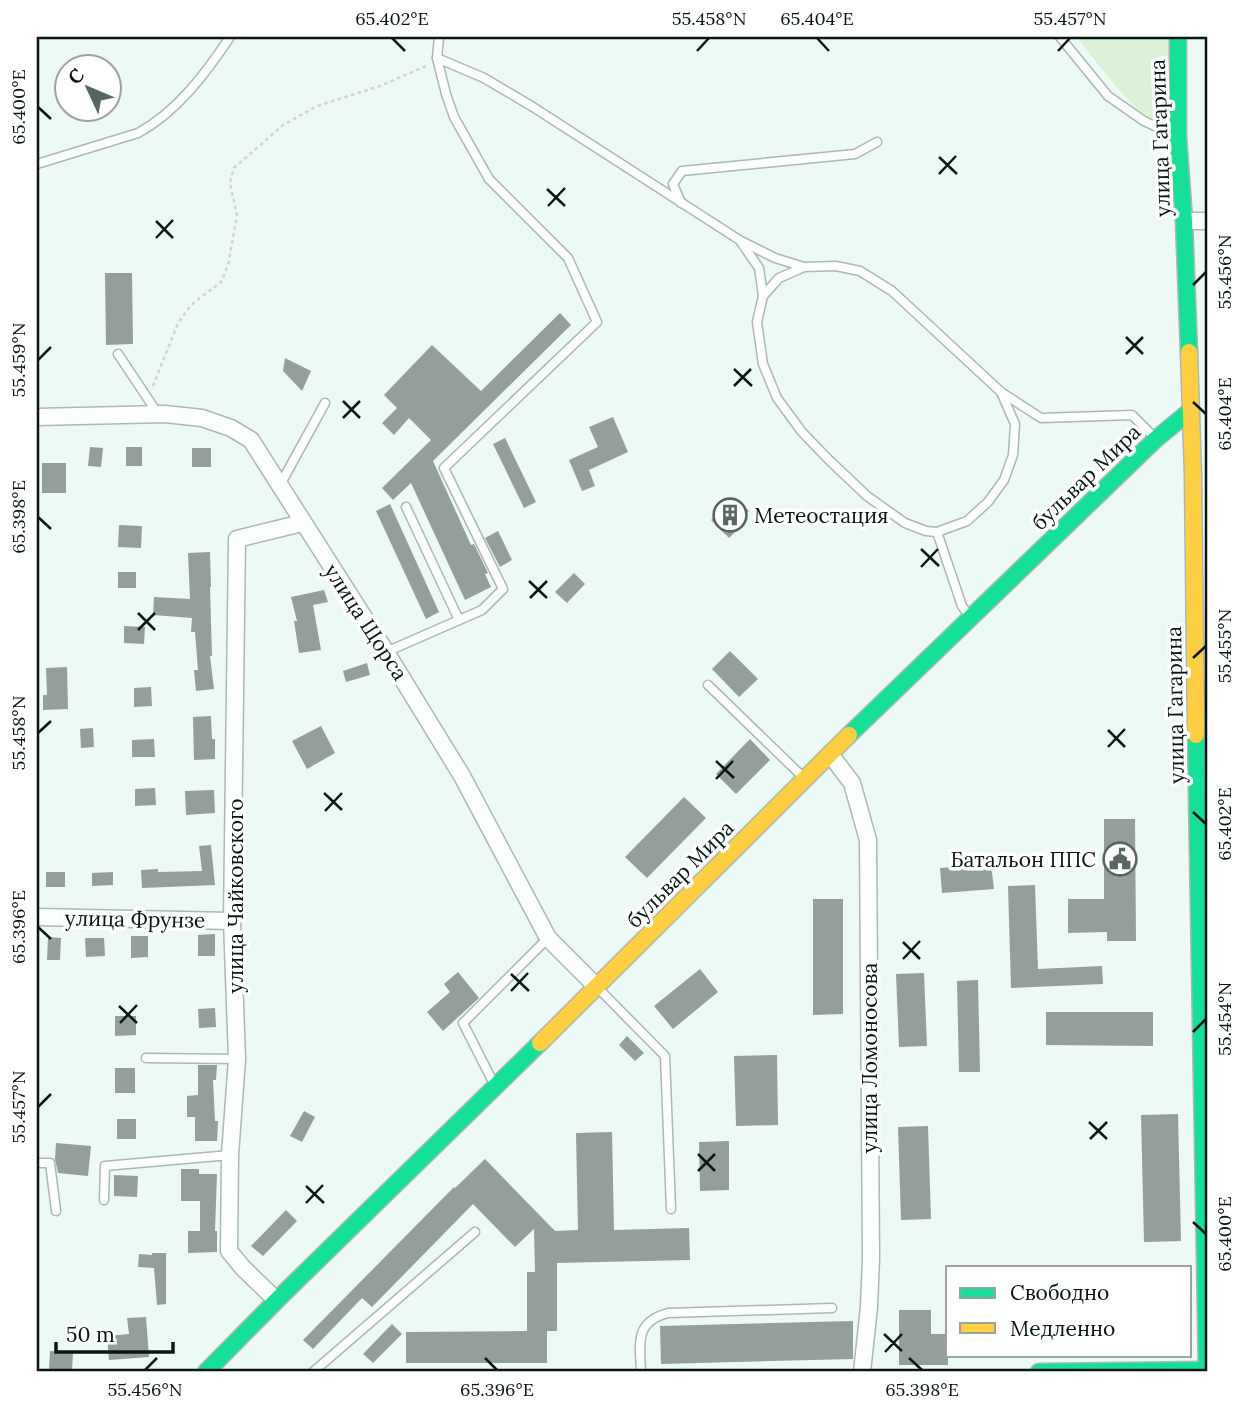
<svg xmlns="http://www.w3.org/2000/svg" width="1244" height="1409" font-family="Lora,serif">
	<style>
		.grass { fill: #dbf1d8 }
		.building { fill: #949f9a }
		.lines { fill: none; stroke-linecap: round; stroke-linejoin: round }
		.lane-casing { stroke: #abb8b4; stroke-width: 11 }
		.street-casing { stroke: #abb8b4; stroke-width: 19 }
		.fast-casing { stroke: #abb8b4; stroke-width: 19 }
		.slow-casing { stroke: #abb8b4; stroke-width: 19 }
		.path { stroke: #d0d4d3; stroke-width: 2.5; stroke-dasharray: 3.5 3.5; stroke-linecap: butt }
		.lane { stroke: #fcfefe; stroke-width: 8 }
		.street { stroke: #fcfefe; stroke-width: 16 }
		.fast { stroke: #16e098; stroke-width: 16 }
		.slow { stroke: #ffcf43; stroke-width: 16 }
		.ticks { fill: none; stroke: #081713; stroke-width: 2.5 }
		.labels { text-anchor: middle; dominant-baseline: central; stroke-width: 7; stroke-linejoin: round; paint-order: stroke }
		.street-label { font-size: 21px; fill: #081713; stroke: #fff }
		.poi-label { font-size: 21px; fill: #081713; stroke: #fff; text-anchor: start }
		.neatline { fill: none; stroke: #081713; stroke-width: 2.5 }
		.ticks-label { font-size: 18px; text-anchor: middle; fill: #081713 }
	</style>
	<rect width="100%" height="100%" fill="#edf9f5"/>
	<path class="grass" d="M1078,37H1172L1170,112C1165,117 1162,120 1156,119C1137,118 1093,57 1080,41Z"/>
	<g class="building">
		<path d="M105,273H132L133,344L106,345Z"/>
		<path d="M560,313L571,325L433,461L471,545L474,544L488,573L485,574L491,587L465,600L411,483L393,500L382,488L431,440L409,418L394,435L382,423L397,408L384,395L432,345L481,391Z"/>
		<path d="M285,358L311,371L302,391L283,371Z"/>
		<path d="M613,417L628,452L589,470L595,486L582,491L569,460L598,447L589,427Z"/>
		<path d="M505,438L536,502L524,508L493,444Z"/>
		<path d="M90,447L103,448L101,467L88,466Z"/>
		<rect x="126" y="447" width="16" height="19"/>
		<rect x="192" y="448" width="19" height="19"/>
		<rect x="42" y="463" width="24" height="30"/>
		<path d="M738,500L749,511L739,520L743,524L729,538L711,520L725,506L729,510Z"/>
		<path d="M390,504L439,612L426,619L376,511Z"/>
		<path d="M119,525L142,526L141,548L118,547Z"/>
		<path d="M498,531L512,560L500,567L485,538Z"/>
		<path d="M210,552L211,587H210L212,656H210L214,689L196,691L194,670H198L195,632H191L192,618L153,615L154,597L190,599L188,553Z"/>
		<rect x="118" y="572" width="18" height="16"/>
		<path d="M574,573L585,584L567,603L555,592Z"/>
		<path d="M324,590L328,602L313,605L321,650L299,653L294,621H297L291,597Z"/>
		<path d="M124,626L145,627L144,644L124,643Z"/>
		<path d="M730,651L758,679L739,697L712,669Z"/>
		<path d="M367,663L370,675L346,682L343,671Z"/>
		<path d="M67,667L68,709L43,710V695H47L46,668Z"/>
		<path d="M151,687L152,706L134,707V688Z"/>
		<path d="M211,716L212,739H215V759L194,760L193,717Z"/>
		<path d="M321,726L335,753L307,769L292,741Z"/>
		<path d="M93,728L94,747L81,748L80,729Z"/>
		<path d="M154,739L155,757H132V740Z"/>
		<path d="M750,739L770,760L736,794L716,774Z"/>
		<path d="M155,788L156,805L135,806V789Z"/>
		<path d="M214,790L215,813L186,815L185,791Z"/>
		<path d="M684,797L706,818L647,878L625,857Z"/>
		<path d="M1104,819H1135L1136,941H1107V932L1068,933V899H1104Z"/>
		<path d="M211,845L215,885L142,888L141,870L158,869V872L202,871L199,846Z"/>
		<path d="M991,864L994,889L942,893L940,868Z"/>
		<rect x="46" y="872" width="19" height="15"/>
		<path d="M113,872V885L92,886V873Z"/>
		<path d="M1035,885L1038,969L1102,966L1103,984L1011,988L1008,886Z"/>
		<path d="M813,899H843V1014L813,1015Z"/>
		<path d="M215,934V956H198V935Z"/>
		<path d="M131,936H148V957L131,958Z"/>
		<path d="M48,937L61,938L60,960H47Z"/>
		<path d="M85,938H104L105,956L86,957Z"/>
		<path d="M700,969L718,992L673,1029L654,1006Z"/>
		<path d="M458,972L479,998L443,1031L427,1012L450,992L444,984Z"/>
		<path d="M924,973L927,1046L899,1047L896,974Z"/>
		<path d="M978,980L980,1072H959L957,981Z"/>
		<path d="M215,1008L216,1027L199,1028L198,1009Z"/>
		<path d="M1046,1012H1153V1046L1046,1045Z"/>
		<path d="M115,1016H136V1035L115,1036Z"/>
		<path d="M627,1036L644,1053L635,1061L619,1045Z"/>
		<path d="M777,1055L778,1125L736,1126L734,1056Z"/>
		<path d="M198,1065H217L216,1080H213L215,1121H218L217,1141H195V1117H187V1096L198,1095Z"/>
		<rect x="115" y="1068" width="20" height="25"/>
		<path d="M304,1111L315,1117L302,1142L290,1136Z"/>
		<path d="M1178,1114L1181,1241L1144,1242L1141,1115Z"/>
		<rect x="117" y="1119" width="19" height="20"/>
		<path d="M928,1126L931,1219L901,1220L898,1127Z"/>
		<path d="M612,1132L614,1230L689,1228L690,1260L557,1263V1331H547V1363H406V1332L527,1331V1272H535L534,1229L515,1247L473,1204L372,1307L362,1298L313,1349L303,1340L454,1187L455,1188L485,1159L555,1231L578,1230L576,1133Z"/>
		<path d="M729,1141V1190L700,1191L699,1142Z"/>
		<path d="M56,1143L91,1146L88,1176L58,1173L55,1159Z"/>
		<path d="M181,1169H199V1174H217L215,1231H217V1252L188,1253V1231H200V1201H181Z"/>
		<path d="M114,1175L138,1176L137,1197L114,1196Z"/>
		<path d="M286,1210L297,1221L263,1256L251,1246Z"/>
		<path d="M152,1253H166V1304L157,1305L154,1268L138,1267L139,1254L152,1255Z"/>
		<path d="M899,1310H931V1334H948V1365H899Z"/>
		<path d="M146,1317L149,1357L109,1360L107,1336L129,1334L127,1318Z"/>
		<path d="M853,1321V1359L661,1364L660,1326Z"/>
		<path d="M392,1324L402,1334L373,1363L363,1354Z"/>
		<path d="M50,1351L73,1352L72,1371L49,1370Z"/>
	</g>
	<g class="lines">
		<defs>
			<g id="lane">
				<path d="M1060,37L1108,96L1144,121L1176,136"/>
				<path d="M437,58L484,78L533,107L741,241L775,258L804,267"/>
				<path d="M37,164L138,133C177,112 206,73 230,37"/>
				<path d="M681,203L673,184L682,171L855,154L877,142"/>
				<path d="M741,242L759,268L763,296"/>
				<path d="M118,354L158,414"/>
				<path d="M1001,392L1015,424L1013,455L1004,480L988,502L967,521L937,532L926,531L905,523L867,496L828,459L802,432L777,398L763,364L757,322L763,296L779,278L804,267L836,266L860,271L892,291L1001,392L1041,418L1132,415L1154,437"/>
				<path d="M280,485L325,403"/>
				<path d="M406,507L459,620"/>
				<path d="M937,532L962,606L970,617"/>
				<path d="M386,652L482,610L503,589L444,468L597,322L568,258L489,179L454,117L446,94L437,58L439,37"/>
				<path d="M708,685L804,778"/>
				<path d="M598,988L665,1056L671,1209"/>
				<path d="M146,1058L237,1059"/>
				<path d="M494,1084L463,1023L548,938"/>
				<path d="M37,1163H50L56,1211"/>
				<path d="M104,1200L105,1166L230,1155"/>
				<path d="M313,1372L475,1232"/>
				<path d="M641,1372C640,1344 634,1322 668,1313L832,1308"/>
			</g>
			<g id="street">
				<path d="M1184,221H1207"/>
				<path d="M37,417L165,414L202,418L231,428L251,440L386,652L462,776L548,938L597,987"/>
				<path d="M830,754L852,783L868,840L871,1258L869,1307L862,1372"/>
				<path d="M37,917L232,921"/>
				<path d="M276,1300L243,1268L229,1251L230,1155L237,1059L232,921L237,539L302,523"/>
			</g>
			<g id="fast">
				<path d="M1178,37V137L1184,221L1189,352"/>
				<path d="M849,735L1156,439L1190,411"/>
				<path d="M1196,735L1207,1372"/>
				<path d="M206,1372L281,1296L540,1043"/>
				<path d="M1039,1372L1207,1370"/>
			</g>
			<g id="slow">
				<path d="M1189,352L1193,475L1196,735"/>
				<path d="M540,1043L849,735"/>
			</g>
		</defs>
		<use href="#lane" class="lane-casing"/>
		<use href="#street" class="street-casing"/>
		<use href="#fast" class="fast-casing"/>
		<use href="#slow" class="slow-casing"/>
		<path class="path" d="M153,386L178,323L191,305L221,282L228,265L237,216L230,182L234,168L283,125L317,106L380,86L426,66"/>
		<use href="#lane" class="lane"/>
		<use href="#street" class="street"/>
		<use href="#fast" class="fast"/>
		<use href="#slow" class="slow"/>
	</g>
	<path class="ticks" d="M392,38L405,51M817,38L829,51M697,51L709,38M1058,51L1070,38M38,107L51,119M939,157L957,174M939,174L956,156M547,189L565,206M548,206L565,188M156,221L173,238M156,238L173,220M1193,285L1206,272M1126,337L1143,354M1126,354L1143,337M38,360L51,347M734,369L752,386M734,386L751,369M343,401L360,418M1193,402L1206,414M343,418L360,401M38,517L51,529M921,549L939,566M921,567L938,549M529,581L547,598M530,598L547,581M138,613L155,630M138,630L155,613M1193,658L1206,646M1108,730L1125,747M38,733L51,721M1108,747L1125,729M716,761L734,778M716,779L733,761M324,793L342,810M325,811L342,793M1193,812L1206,824M38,927L51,939M903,942L920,959M903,959L920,941M511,974L529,991M511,991L528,973M119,1006L137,1023M120,1023L137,1005M1193,1032L1206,1019M38,1107L51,1094M1089,1122L1107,1139M1090,1139L1107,1122M698,1154L715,1171M698,1171L715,1154M306,1186L324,1203M306,1203L323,1185M1193,1222L1206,1234M884,1334L902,1351M885,1352L902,1334M485,1358L497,1370M909,1358L922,1370M145,1370L157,1358"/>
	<defs>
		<symbol id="building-ring" viewBox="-11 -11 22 22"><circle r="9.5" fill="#fff" stroke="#586662" stroke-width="1.5"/><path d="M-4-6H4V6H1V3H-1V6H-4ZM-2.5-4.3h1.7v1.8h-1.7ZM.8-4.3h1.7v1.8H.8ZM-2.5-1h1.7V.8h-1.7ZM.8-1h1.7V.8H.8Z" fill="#586662"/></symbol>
		<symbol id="civic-ring" viewBox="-11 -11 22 22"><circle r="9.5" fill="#fff" stroke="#586662" stroke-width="1.5"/><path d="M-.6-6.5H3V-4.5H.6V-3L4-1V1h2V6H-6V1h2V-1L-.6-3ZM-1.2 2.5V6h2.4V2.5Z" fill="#586662"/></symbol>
	</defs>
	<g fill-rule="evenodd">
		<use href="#building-ring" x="711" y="496" width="38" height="38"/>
		<use href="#civic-ring" x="1101" y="840" width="38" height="38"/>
	</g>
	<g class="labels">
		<g class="street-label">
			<text transform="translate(1160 138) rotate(-92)">улица Гагарина</text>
			<text transform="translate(1086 477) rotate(-44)">бульвар Мира</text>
			<text transform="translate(366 622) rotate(57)">улица Щорса</text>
			<text transform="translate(1175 705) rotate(-91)">улица Гагарина</text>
			<text transform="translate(680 874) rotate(-45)">бульвар Мира</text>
			<text transform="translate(235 896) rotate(-90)">улица Чайковского</text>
			<text transform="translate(135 919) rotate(1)">улица Фрунзе</text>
			<text transform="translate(869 1058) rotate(-90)">улица Ломоносова</text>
		</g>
		<g class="poi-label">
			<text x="754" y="515">Метеостация</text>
			<text x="1096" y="859" text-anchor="end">Батальон ППС</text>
		</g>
	</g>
	<rect width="1244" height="1409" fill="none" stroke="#ffffff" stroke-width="77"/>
	<rect x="946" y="1266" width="245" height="91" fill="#ffffff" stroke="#9ca2a1" stroke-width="2"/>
	<rect x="960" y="1288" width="35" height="10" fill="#16e098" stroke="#9ca2a1" stroke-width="2"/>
	<text x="1010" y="1300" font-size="21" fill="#081713">Свободно</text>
	<rect x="960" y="1323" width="35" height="10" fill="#ffcf43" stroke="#9ca2a1" stroke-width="2"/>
	<text x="1010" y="1336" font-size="21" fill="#081713">Медленно</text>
	<g transform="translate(88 88) rotate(314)"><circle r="33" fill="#ffffff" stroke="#9ca2a1" stroke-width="2"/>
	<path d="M0-5L12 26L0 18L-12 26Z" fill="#586662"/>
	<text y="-10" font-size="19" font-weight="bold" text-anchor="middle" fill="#081713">С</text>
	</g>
	<path d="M56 1342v10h117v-10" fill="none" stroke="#081713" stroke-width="3.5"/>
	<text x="66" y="1342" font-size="21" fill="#081713" stroke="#ffffff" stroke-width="5" paint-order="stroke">50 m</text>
	<rect x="38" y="38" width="1168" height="1332" class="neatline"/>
	<g class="ticks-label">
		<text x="392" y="25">65.402°E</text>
		<text x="709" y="25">55.458°N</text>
		<text x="817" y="25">65.404°E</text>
		<text x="1070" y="25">55.457°N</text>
		<text transform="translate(19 107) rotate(-90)" y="6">65.400°E</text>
		<text transform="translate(1225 272) rotate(-90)" y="6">55.456°N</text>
		<text transform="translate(19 360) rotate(-90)" y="6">55.459°N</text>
		<text transform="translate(1225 414) rotate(-90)" y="6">65.404°E</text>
		<text transform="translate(19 517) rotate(-90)" y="6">65.398°E</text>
		<text transform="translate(1225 646) rotate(-90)" y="6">55.455°N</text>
		<text transform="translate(19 733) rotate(-90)" y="6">55.458°N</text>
		<text transform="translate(1225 824) rotate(-90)" y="6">65.402°E</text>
		<text transform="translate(19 927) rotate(-90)" y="6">65.396°E</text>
		<text transform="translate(1225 1019) rotate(-90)" y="6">55.454°N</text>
		<text transform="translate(19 1107) rotate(-90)" y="6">55.457°N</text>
		<text transform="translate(1225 1234) rotate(-90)" y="6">65.400°E</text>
		<text x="145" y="1396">55.456°N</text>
		<text x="497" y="1396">65.396°E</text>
		<text x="922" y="1396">65.398°E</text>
	</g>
</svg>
